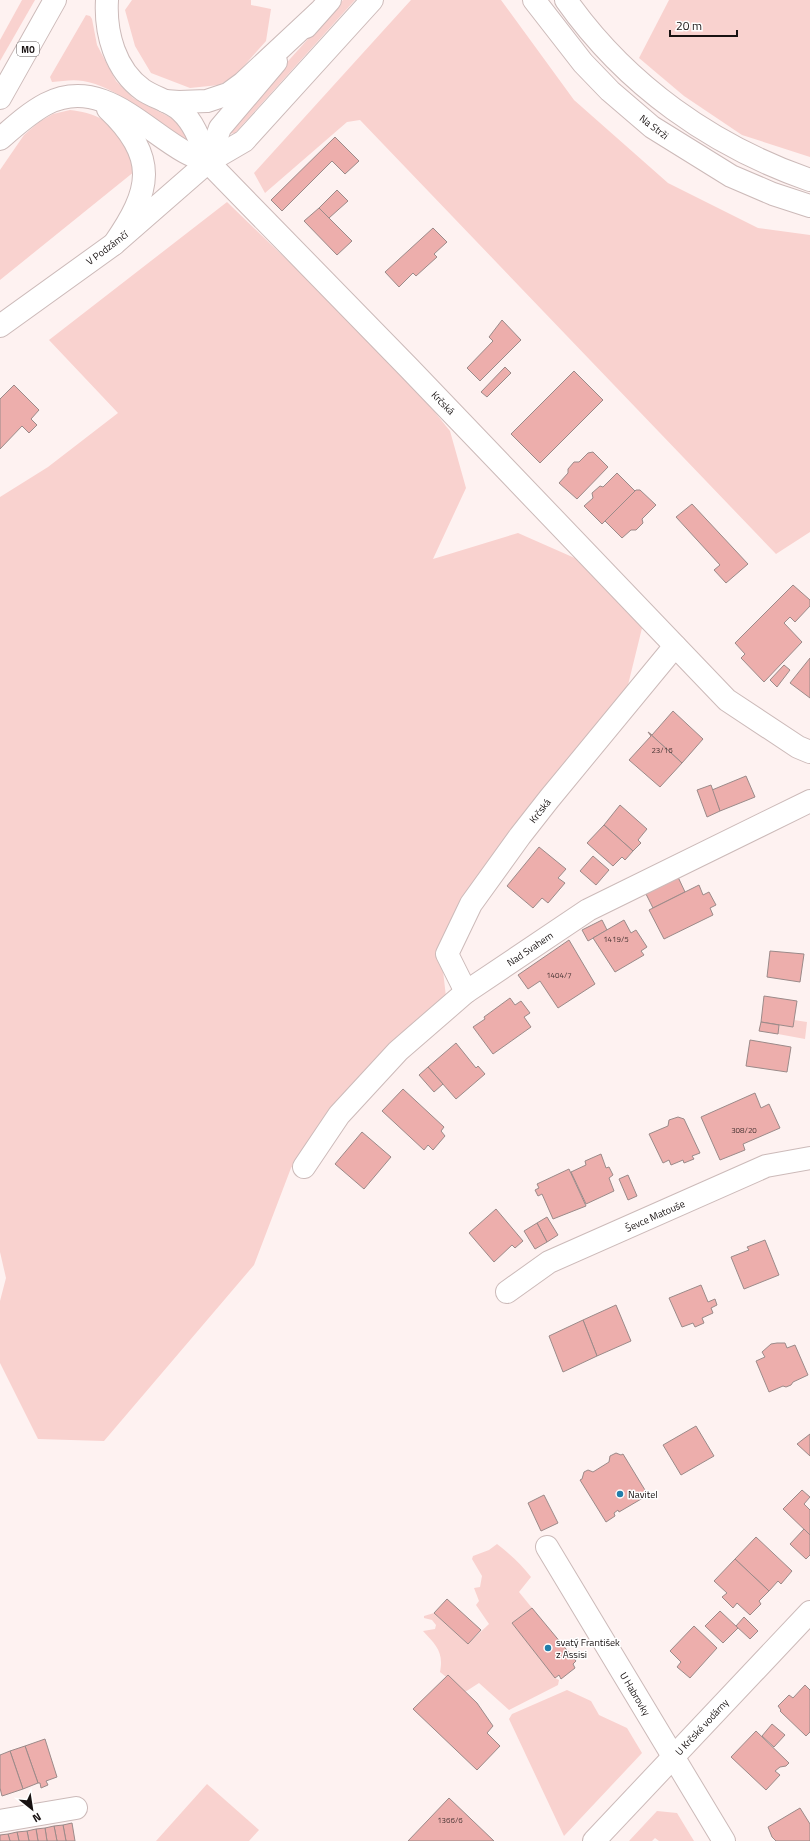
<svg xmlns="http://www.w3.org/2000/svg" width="810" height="1841" font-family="'Titillium Web',sans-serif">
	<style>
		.green { fill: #f9d2cf }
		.building { fill: #edaeac; stroke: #9b8a89 }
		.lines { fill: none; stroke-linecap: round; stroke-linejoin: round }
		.street-casing { stroke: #ccbab9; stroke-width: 24 }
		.secondary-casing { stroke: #ccbab9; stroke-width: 24 }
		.highway-casing { stroke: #ccbab9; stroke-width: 24 }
		.street { stroke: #fff; stroke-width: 22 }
		.secondary { stroke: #fff; stroke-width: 22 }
		.highway { stroke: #fff; stroke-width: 22 }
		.poi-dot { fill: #217daa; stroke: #fff; stroke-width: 1.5 }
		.labels { text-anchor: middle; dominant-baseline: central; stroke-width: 3; stroke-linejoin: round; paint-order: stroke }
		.number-label { font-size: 8px; fill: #4d3938 }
		.shield { fill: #fff; stroke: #5d5959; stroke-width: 1 }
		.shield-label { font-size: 9px; font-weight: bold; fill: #181212 }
		.street-label { font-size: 10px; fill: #181212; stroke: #fff }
		.poi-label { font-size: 10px; fill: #181212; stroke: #fff; text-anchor: start }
	</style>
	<rect width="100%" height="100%" fill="#fef2f1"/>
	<g class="green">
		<path d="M22,0H35L0,61V40Z"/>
		<path d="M132,0H251V5L271,9L266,41L235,76L219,85L190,88L151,73L135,46L125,10Z"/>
		<path d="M343,0H355L235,133L228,134V128Z"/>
		<path d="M411,0H501L574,100L668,183L758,228L810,235V532L776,554L360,120L347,122L265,193L254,173Z"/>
		<path d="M669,0H810V157L742,135L684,96L639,58Z"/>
		<path d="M86,15L90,16L92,19L97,45L116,81L133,98L177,121L190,141H186C160,123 114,85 83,81C73,79 63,81 52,82L50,77Z"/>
		<path d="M70,110C92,112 116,122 127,144C130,152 132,162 135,171L0,280V170L24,135L39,122L53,114Z"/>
		<path d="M227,202L401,370L450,431L466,488L433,559L518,533L586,563L643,624L628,685L543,794L440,944L446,997L330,1110L291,1168L254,1265L104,1441L38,1439L0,1363V1301L6,1278L0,1252V497L48,467L118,413L49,340Z"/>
		<path d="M794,1020L807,1022L805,1039L778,1034L779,1025L793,1027Z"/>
		<path d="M497,1544C510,1554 521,1564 531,1577L519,1592L532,1608L512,1623L555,1678L559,1680L558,1685L509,1710L479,1683L465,1692L440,1672C444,1652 436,1645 423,1631L435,1629L436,1625L432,1620L424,1618V1616L434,1613L468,1644L489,1624L476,1605L479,1601L474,1588L480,1587L482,1576L472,1559L473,1556L489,1550Z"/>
		<path d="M567,1690L591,1701L599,1715L627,1728L642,1753L564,1836L509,1719L512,1714Z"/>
		<path d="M207,1784L259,1830L249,1841H156Z"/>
		<path d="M657,1811L677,1813L694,1841H659L655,1838L652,1841H629Z"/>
	</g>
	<g class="building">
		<path d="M335,137L359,161L345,174L332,161L282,211L271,200Z"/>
		<path d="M337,190L348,201L329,218L319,208Z"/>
		<path d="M319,208L352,241L337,255L304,221Z"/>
		<path d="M433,228L447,242L434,254L437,257L416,276L413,273L399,287L385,272Z"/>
		<path d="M502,320L521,340L480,381L467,368L493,341L489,337Z"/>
		<path d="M505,367L511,373L487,397L481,392Z"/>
		<path d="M574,371L603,400L540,463L511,434Z"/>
		<path d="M14,385L39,410L31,419L37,425L29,433L22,426L0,449V399Z"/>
		<path d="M593,452L608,467L577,499L559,483L568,473V469L574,462H579L588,453Z"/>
		<path d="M617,473L635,491L602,524L584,506L593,498L592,493L600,486L603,487Z"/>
		<path d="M636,490H640L656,505L642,519L643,523L636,530H631L622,538L605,521Z"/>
		<path d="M692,504L748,564L726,583L714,570L720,565L676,517Z"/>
		<path d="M793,585L810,600V606L795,622L790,617L784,623L802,642L764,682L741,658L745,654L735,643Z"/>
		<path d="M810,658V698L790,683Z"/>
		<path d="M784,665L790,670L777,687L770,680Z"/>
		<path d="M673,711L703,739L682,763L648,732L652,735Z"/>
		<path d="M648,732L682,763L660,787L629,760L651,736Z"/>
		<path d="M746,776L755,797L720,811L712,790Z"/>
		<path d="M711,785L720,811L707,817L697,790Z"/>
		<path d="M620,805L647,829L638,840L641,843L633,851L604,825Z"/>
		<path d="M604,825L633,851L625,860L622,857L613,866L587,843Z"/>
		<path d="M539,847L566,869L558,878L565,883L548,903L542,898L533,908L507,886Z"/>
		<path d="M593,856L609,870L596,885L580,871Z"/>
		<path d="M678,877L685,892L653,908L646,894Z"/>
		<path d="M699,885L703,895L709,892L716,905L710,908L713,915L664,939L649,910Z"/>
		<path d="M602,920L607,930L588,941L582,930Z"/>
		<path d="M624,920L631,933L636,930L647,947L641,951L644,955L615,972L593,938Z"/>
		<path d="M569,940L595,984L558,1008L540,981L528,989L518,975Z"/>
		<path d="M770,951L804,954L800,982L767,977Z"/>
		<path d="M764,996L797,1001L793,1027L761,1022Z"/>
		<path d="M510,998L515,1005L521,1001L530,1013L524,1017L531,1027L493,1054L473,1027L485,1019L484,1017Z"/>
		<path d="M761,1022L779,1025L778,1034L759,1031Z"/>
		<path d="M750,1040L791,1047L787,1072L746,1066Z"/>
		<path d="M456,1043L476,1068L478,1066L485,1074L456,1099L428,1067Z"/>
		<path d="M428,1067L443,1084L434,1092L419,1075Z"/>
		<path d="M403,1089L444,1127L441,1131L445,1136L433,1150L428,1145L424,1150L382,1111Z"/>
		<path d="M755,1093L761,1108L769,1104L780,1128L743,1144L745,1150L720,1160L701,1117Z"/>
		<path d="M678,1117L684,1119L700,1153L692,1156L694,1159L684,1163L683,1160L671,1165L669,1160L663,1163L649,1134L668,1126L669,1120Z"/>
		<path d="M362,1132L391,1157L364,1189L335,1164Z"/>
		<path d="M601,1154L606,1168L609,1167L613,1175L609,1178L614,1191L586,1204L571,1172L586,1165L585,1161Z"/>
		<path d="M569,1169L586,1206L553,1219L542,1194L538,1196L535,1190L539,1188L537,1184Z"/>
		<path d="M628,1175L637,1196L628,1200L619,1179Z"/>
		<path d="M496,1209L523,1241L515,1248L512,1245L494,1262L469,1233Z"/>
		<path d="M547,1217L558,1235L547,1242L537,1223Z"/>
		<path d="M537,1223L547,1242L535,1249L524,1231Z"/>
		<path d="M765,1240L779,1275L744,1289L731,1257L749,1250L747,1247Z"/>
		<path d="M701,1285L708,1302L715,1299L717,1305L711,1308L713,1313L702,1318L704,1323L695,1327L693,1323L682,1327L669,1298Z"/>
		<path d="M616,1305L631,1341L597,1356L583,1320Z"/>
		<path d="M583,1320L597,1356L563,1372L549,1336Z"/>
		<path d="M777,1343H785L787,1348L795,1345L808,1375L793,1382L791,1385L786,1387L783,1386L769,1392L756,1361L765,1357L762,1352L771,1344Z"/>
		<path d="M696,1426L714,1456L681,1475L663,1445Z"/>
		<path d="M810,1434V1456L797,1444Z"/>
		<path d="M616,1453L621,1455L623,1454L648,1495L619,1512L618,1510L614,1513L615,1516L606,1522L580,1480L582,1479L584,1472L588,1470L593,1472L609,1462L610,1456Z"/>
		<path d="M802,1490L810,1497L804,1504L810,1510V1535L783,1509Z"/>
		<path d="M544,1495L558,1523L541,1531L528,1503Z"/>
		<path d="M804,1529L810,1535V1555L806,1559L790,1544Z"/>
		<path d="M756,1537L792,1571L781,1584L778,1581L769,1591L735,1559Z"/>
		<path d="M735,1559L769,1591L759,1601L761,1604L750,1615L737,1603L733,1608L722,1597L727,1593L714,1581Z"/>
		<path d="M447,1599L481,1630L468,1644L434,1613Z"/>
		<path d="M532,1608L576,1661L573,1664L575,1668L561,1679L559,1675L555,1678L512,1623Z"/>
		<path d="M720,1611L738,1628L723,1643L705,1626Z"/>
		<path d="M744,1617L758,1631L750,1639L736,1626Z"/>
		<path d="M694,1626L717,1648L690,1678L677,1667L681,1662L670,1651Z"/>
		<path d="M448,1675L477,1703L493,1726L487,1733L500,1746L477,1770L413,1709Z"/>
		<path d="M805,1685L810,1690V1732L806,1736L780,1711L781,1710L778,1706L789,1695L793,1698Z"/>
		<path d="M772,1724L785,1735L774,1747L762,1736Z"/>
		<path d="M756,1731L789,1763L786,1766L780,1767L775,1771L780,1775L766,1790L731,1757Z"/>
		<path d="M45,1739L57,1777L46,1781L48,1785L41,1788L40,1783H38L25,1746Z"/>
		<path d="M25,1746L38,1783L23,1789L10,1751Z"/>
		<path d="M10,1751L23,1789L2,1796L0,1788V1755Z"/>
		<path d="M449,1798L494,1841H408Z"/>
		<path d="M800,1808L810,1824V1841H776L772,1837L768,1827Z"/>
		<path d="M72,1823L75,1841H66L63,1825Z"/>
		<path d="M63,1825L66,1841H57L54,1826Z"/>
		<path d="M54,1826L57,1841H47L45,1828Z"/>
		<path d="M45,1828L47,1841H38L36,1829Z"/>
		<path d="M36,1829L38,1841H29L27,1831Z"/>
		<path d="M27,1831L29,1841H19L17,1832Z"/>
		<path d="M17,1832L19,1841H10L8,1834Z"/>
		<path d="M8,1834L10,1841H0V1835Z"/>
	</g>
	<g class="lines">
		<defs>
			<g id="street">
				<path d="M208,162L409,368L727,700L798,747L810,752"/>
				<path d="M466,992L447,954L471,904L520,836L549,799L675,646"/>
				<path d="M304,1167L339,1115L398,1051L466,992L588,910L810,801"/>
				<path d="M507,1292L549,1262L766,1166L810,1158"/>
				<path d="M547,1547L724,1841"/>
				<path d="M0,1821L76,1808"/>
				<path d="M594,1841L810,1612"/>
			</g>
			<g id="secondary">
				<path d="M534,0L583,63L610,91L652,127L731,176L773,194L810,206"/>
				<path d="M566,0C626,85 712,146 810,180"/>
				<path d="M306,27L330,0"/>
				<path d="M208,162L220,128L276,62"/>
				<path d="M0,326L114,244L208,162L244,141L372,0"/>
			</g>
			<g id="highway">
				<path d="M107,0C105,33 115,70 143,90C155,98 170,101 181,111C196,125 201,144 208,162"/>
				<path d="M0,98L55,0"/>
				<path d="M165,101L179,102L207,101L228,94L243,83L318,13"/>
				<path d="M108,109C159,157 151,191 114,244"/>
				<path d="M0,139C15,126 29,113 46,104C100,76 142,128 185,152C192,156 200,159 208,162"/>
			</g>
		</defs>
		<use href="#street" class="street-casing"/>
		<use href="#secondary" class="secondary-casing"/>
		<use href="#highway" class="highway-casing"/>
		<use href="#street" class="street"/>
		<use href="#secondary" class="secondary"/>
		<use href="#highway" class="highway"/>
	</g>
	<g class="poi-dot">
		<circle cx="620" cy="1494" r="4"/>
		<circle cx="548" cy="1648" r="4"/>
	</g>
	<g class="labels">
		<g class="number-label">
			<text x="662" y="750">23/16</text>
			<text x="616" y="939">1419/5</text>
			<text x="559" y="975">1404/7</text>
			<text x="744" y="1130">308/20</text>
			<text x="450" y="1820">1366/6</text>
		</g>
		<rect class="shield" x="17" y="42" width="22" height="14" rx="3"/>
		<g class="shield-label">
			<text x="28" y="49">MO</text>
		</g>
		<g class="street-label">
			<text transform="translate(654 127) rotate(37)">Na Strži</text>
			<text transform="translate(107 248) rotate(-37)">V Podzámčí</text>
			<text transform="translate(443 403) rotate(46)">Krčská</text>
			<text transform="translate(540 811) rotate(-52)">Krčská</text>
			<text transform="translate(530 949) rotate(-34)">Nad Svahem</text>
			<text transform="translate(655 1216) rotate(-24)">Ševce Matouše</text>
			<text transform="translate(635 1694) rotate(59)">U Habrovky</text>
			<text transform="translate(702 1727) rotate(-47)">U Krčské vodárny</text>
		</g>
		<g class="poi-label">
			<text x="628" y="1494">Navitel</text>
			<text x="556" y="1642">svatý František<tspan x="556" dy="12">z Assisi</tspan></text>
		</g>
	</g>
	<g transform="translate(32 1809) rotate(150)" stroke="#ffffff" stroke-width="3" paint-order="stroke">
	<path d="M0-3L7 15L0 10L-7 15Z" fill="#181212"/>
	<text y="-6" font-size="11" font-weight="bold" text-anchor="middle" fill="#181212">N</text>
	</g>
	<path d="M670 30v6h67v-6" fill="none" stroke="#181212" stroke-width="2"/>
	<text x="676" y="30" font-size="12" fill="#181212" stroke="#ffffff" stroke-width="3" paint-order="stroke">20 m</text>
</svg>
